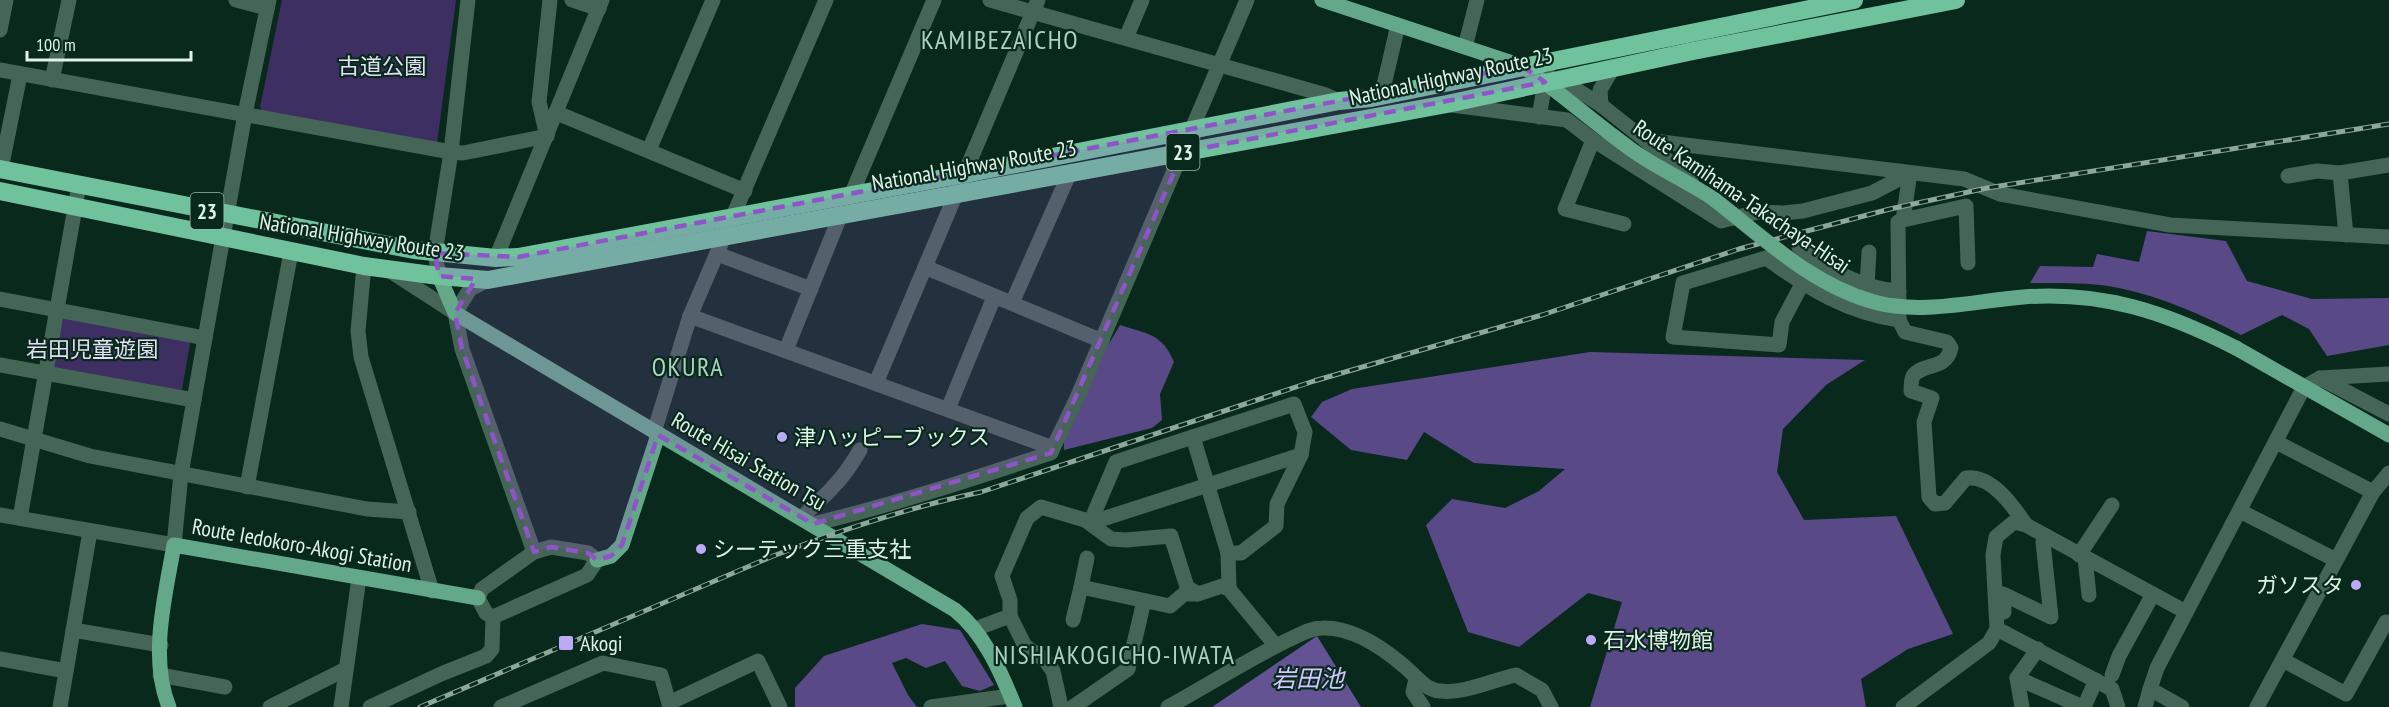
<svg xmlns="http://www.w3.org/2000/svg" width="2389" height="707" font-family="'PT Sans Narrow','Noto Sans JP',sans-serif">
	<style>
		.green { fill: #3e2f63 }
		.forest { fill: #5a4987 }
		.water { fill: #645392 }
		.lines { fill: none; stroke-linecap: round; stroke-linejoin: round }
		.minor { stroke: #456556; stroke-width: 15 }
		.major { stroke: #63a888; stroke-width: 15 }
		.highway { stroke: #6fc29c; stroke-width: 18 }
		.rail-casing { stroke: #8ea69b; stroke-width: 5 }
		.rail { stroke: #08291c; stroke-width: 3; stroke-dasharray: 9; stroke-linecap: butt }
		.major-bridge { stroke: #63a888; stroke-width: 15 }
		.marked { fill: #8f54c7; fill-opacity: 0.2; stroke: #8f54c7; stroke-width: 4.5; stroke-dasharray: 12 8; stroke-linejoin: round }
		.poi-dot { fill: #bcaaf6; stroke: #08291c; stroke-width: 2 }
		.labels { text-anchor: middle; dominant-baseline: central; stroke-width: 4.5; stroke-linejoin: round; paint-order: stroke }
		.shield { fill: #08291c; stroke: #9eb6ab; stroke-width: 1.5 }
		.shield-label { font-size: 21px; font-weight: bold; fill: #dff2e8 }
		.park-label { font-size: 22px; fill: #e3dff2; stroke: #08291c }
		.street-label { font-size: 22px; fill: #dff2e8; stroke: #08291c }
		.poi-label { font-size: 22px; fill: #dff2e8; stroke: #08291c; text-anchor: start }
		.water-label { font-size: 24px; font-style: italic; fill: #d2c6fe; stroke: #08291c }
		.quarter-label { font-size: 26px; letter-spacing: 1.5px; fill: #add2bf; stroke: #08291c }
	</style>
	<rect width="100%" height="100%" fill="#08291c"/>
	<g class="green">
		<path d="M282,0H456L437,143L262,111L260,107Z"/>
		<path d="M64,317L188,341L190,344L182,389L179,392L54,368L60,319Z"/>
	</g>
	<g class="forest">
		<path d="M2147,231L2226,241L2247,281L2312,299L2389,298V345L2327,356L2309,329L2282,315L2241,335C2203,315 2162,297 2119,288C2091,282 2059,283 2030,283L2040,266L2093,267L2097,254L2139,262Z"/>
		<path d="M1120,325C1147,334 1162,333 1174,362L1160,394L1162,420L1152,428L1064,450V436L1104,352Z"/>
		<path d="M1590,352L1865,360L1826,385L1783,429L1777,472L1804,520L1896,516L1953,634L1908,649L1861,679L1866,707H1590L1622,602L1588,593L1519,647L1468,632L1426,525L1452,499L1505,508L1539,491L1565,469L1474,463L1424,432L1407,460L1351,450L1311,417L1322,402L1352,389Z"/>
		<path d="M922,624L960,630L994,685L980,691L962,686L945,661L926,668L906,658L892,663L908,695L917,707H795V688L824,656Z"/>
	</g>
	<path class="water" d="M1317,636L1361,707H1212Z"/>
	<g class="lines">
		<g class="minor">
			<path d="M236,0L267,8"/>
			<path d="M572,0L599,9"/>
			<path d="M990,0L1326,95L1339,101"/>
			<path d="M0,30L6,0"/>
			<path d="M1126,38L1142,0"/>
			<path d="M1465,47L1477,0"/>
			<path d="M0,70L451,152L463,153L547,136"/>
			<path d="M52,80L69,0"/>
			<path d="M1551,83L1574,88L1601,105L1645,140L1691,181"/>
			<path d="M1384,96V85L1398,25"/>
			<path d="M1452,105L1567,120L1593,140L1721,221L1758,212L1783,213L1803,211L1872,193L1910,173"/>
			<path d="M1601,105L1600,90L1613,68"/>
			<path d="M557,113L745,191"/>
			<path d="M1539,117L1549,60"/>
			<path d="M547,136L539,102L550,0"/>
			<path d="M1593,140L1565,209L1624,224"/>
			<path d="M1645,140L1964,179L2000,194L2170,225L2389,237"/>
			<path d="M649,150L713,0"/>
			<path d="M1,169L20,75"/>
			<path d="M1910,173L1903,220L1898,222L1899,320L1905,332L1947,342L1951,348C1946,371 1923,362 1913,376C1911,380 1911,387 1911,391L1932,398L1924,422L1929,497L1935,504L1945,503L1966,478C1992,475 2013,506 2026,525"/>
			<path d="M2288,176L2317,171L2340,173"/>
			<path d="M852,193L934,0"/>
			<path d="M1903,220L1966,206L1968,263"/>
			<path d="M2346,235L2340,173L2389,165"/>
			<path d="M1799,247C1829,269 1861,289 1899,291"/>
			<path d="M717,254L811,289"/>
			<path d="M496,258L602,0"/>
			<path d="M364,266L358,331L361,357L432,591"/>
			<path d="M925,267L1102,341"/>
			<path d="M387,269L455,313"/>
			<path d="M439,276L435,253L451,152L468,0"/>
			<path d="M488,280L470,289L455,313L462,349L534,552"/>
			<path d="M1802,284L1782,322L1779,345L1673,337L1683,283L1766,258C1808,288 1847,313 1899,320"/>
			<path d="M1867,285L1869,252"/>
			<path d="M0,299L205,338"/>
			<path d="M1012,303L1070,172"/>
			<path d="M690,316L1053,448L1077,398L1247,0"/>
			<path d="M786,350L841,214"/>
			<path d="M0,365L194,400"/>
			<path d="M2320,378L2389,414"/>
			<path d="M876,383L1038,0"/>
			<path d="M945,408L950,404L992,302L998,298"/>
			<path d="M0,429L90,456L367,509L409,512"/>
			<path d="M654,432L690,316L826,0"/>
			<path d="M1193,437L1228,553"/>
			<path d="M2276,442L2373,492"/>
			<path d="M247,487L291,252"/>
			<path d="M2240,511L2336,560"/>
			<path d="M0,515L174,545L181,474L194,400L245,114L269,0"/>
			<path d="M20,518L79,185"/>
			<path d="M803,518C811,505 822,500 832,488C843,477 852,464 860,450"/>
			<path d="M1090,523L1116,462L1294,404L1305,432L1301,455L1277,504L1276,526L1241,553H1228L1229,589"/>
			<path d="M1090,523L1301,455"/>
			<path d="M813,524C893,505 972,479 1051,453L1053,448"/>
			<path d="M551,547L588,553L597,560L587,575L493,617L486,613L478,598L482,589L534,552Z"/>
			<path d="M2079,555L2112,505"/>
			<path d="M1087,558L1081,587L1170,606L1184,594H1198"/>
			<path d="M2085,558L2089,595"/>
			<path d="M2004,612L2003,594L2051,617L2043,542L2046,536"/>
			<path d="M1010,616L1025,646L1045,660L1053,671L1061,707"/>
			<path d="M1073,620L1081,587"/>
			<path d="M975,629L1010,616V600L1002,576L1027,518L1041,507L1085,520L1111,539L1126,540L1171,536L1187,587L1198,594L1222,586L1229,589L1276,646"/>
			<path d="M1997,629L2112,689L2118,707"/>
			<path d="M73,630L161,645"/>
			<path d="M0,659L66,671"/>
			<path d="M2283,660L2346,694L2386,622"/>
			<path d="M160,675L225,687"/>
			<path d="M2112,675L2119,656L2153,594"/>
			<path d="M2017,678L2083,707"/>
			<path d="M1416,679L1413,692L1423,707"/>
			<path d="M669,703L758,661L780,707"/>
			<path d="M60,707L90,531"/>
			<path d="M270,707L344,670"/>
			<path d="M341,707L359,578"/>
			<path d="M370,707L441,674L486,656L492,649L493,617"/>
			<path d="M501,707L603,663L661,675L670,707"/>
			<path d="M931,707L1010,696"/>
			<path d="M1073,707L1128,669L1144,601"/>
			<path d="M1168,707C1208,685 1247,660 1288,640C1299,635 1310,628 1322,628C1352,627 1382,647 1404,666C1415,675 1425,690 1440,691C1465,694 1492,680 1516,675L1542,690L1551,707"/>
			<path d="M1903,707L1989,643L1997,629L1993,555L1996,537L2014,522L2026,525L2186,612"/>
			<path d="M2022,707L2017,678L2038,649"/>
			<path d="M2084,707L2096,680"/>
			<path d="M2145,707L2150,689"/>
			<path d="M2182,707L2150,689L2157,668L2304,387L2320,378L2389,374"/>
			<path d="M2257,707L2373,492L2389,473"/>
		</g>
		<g class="major">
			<path d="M1322,0L1522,66C1560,92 1594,123 1632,150C1658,169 1688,181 1715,200"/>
			<path d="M439,276L455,313L955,610C984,633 1001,672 1015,707"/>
			<path d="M2236,348L2389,435"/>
			<path d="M597,560L611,556L622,545L658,435"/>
			<path d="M169,707C149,658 165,596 174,545L478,598"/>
		</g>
		<g class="highway">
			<path d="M0,169L414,250L496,258L518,257L965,174L1339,101L1371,98L1854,0"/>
			<path d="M0,191L364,266L439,276L488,280L1447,104L1693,51L1956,0"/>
		</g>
		<defs>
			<path id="rail" d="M420,707L773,556C841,530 910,507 981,492L1314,381L1542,315L1739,249L1890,209L1987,188L2389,124"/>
		</defs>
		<use href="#rail" class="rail-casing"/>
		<use href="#rail" class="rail"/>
		<path class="major-bridge" d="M1715,200C1764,238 1812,285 1874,302C1922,315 1974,301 2023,297C2103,291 2165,312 2236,348"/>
	</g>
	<path class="marked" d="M1522,66L1545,82L1183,152L1051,453L813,524L658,435L622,545L611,556L597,560L588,553L551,547L534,552L462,349L455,313L476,279L439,276L435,253L518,257Z"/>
	<g class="poi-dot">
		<circle cx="782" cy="437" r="6"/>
		<circle cx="701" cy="549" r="6"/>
		<circle cx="2356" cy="585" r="6"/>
		<circle cx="1591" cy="640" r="6"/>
		<rect x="558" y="635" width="16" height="16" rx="3"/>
	</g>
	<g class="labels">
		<g class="shield">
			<rect x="1166.5" y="134" width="33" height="36" rx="4.5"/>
			<rect x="190.5" y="193" width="33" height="36" rx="4.5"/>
		</g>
		<g class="shield-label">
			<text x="1183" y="152">23</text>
			<text x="207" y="211">23</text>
		</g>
		<g class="park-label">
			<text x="382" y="66">古道公園</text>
			<text x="92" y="349">岩田児童遊園</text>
		</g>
		<g class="street-label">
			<text transform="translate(1451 76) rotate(-12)">National Highway Route 23</text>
			<text transform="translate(974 165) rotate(-10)">National Highway Route 23</text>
			<text transform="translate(1742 196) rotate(34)">Route Kamihama-Takachaya-Hisai</text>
			<text transform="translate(362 237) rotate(9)">National Highway Route 23</text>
			<text transform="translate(749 461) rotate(30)">Route Hisai Station Tsu</text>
			<text transform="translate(302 545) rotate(10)">Route Iedokoro-Akogi Station</text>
		</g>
		<g class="poi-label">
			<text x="794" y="437">津ハッピーブックス</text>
			<text x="713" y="549">シーテック三重支社</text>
			<text x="2344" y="585" text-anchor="end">ガソスタ</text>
			<text x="1603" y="640">石水博物館</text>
			<text x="580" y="643">Akogi</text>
		</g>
		<g class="water-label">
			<text x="1308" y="678">岩田池</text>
		</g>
		<g class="quarter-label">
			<text x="1000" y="39">KAMIBEZAICHO</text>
			<text x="688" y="366">OKURA</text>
			<text x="1115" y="654">NISHIAKOGICHO-IWATA</text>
		</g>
	</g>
	<path d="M27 51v9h164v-9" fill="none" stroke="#dff2e8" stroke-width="3"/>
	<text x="36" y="51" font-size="18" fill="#dff2e8" stroke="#08291c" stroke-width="4.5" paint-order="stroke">100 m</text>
</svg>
